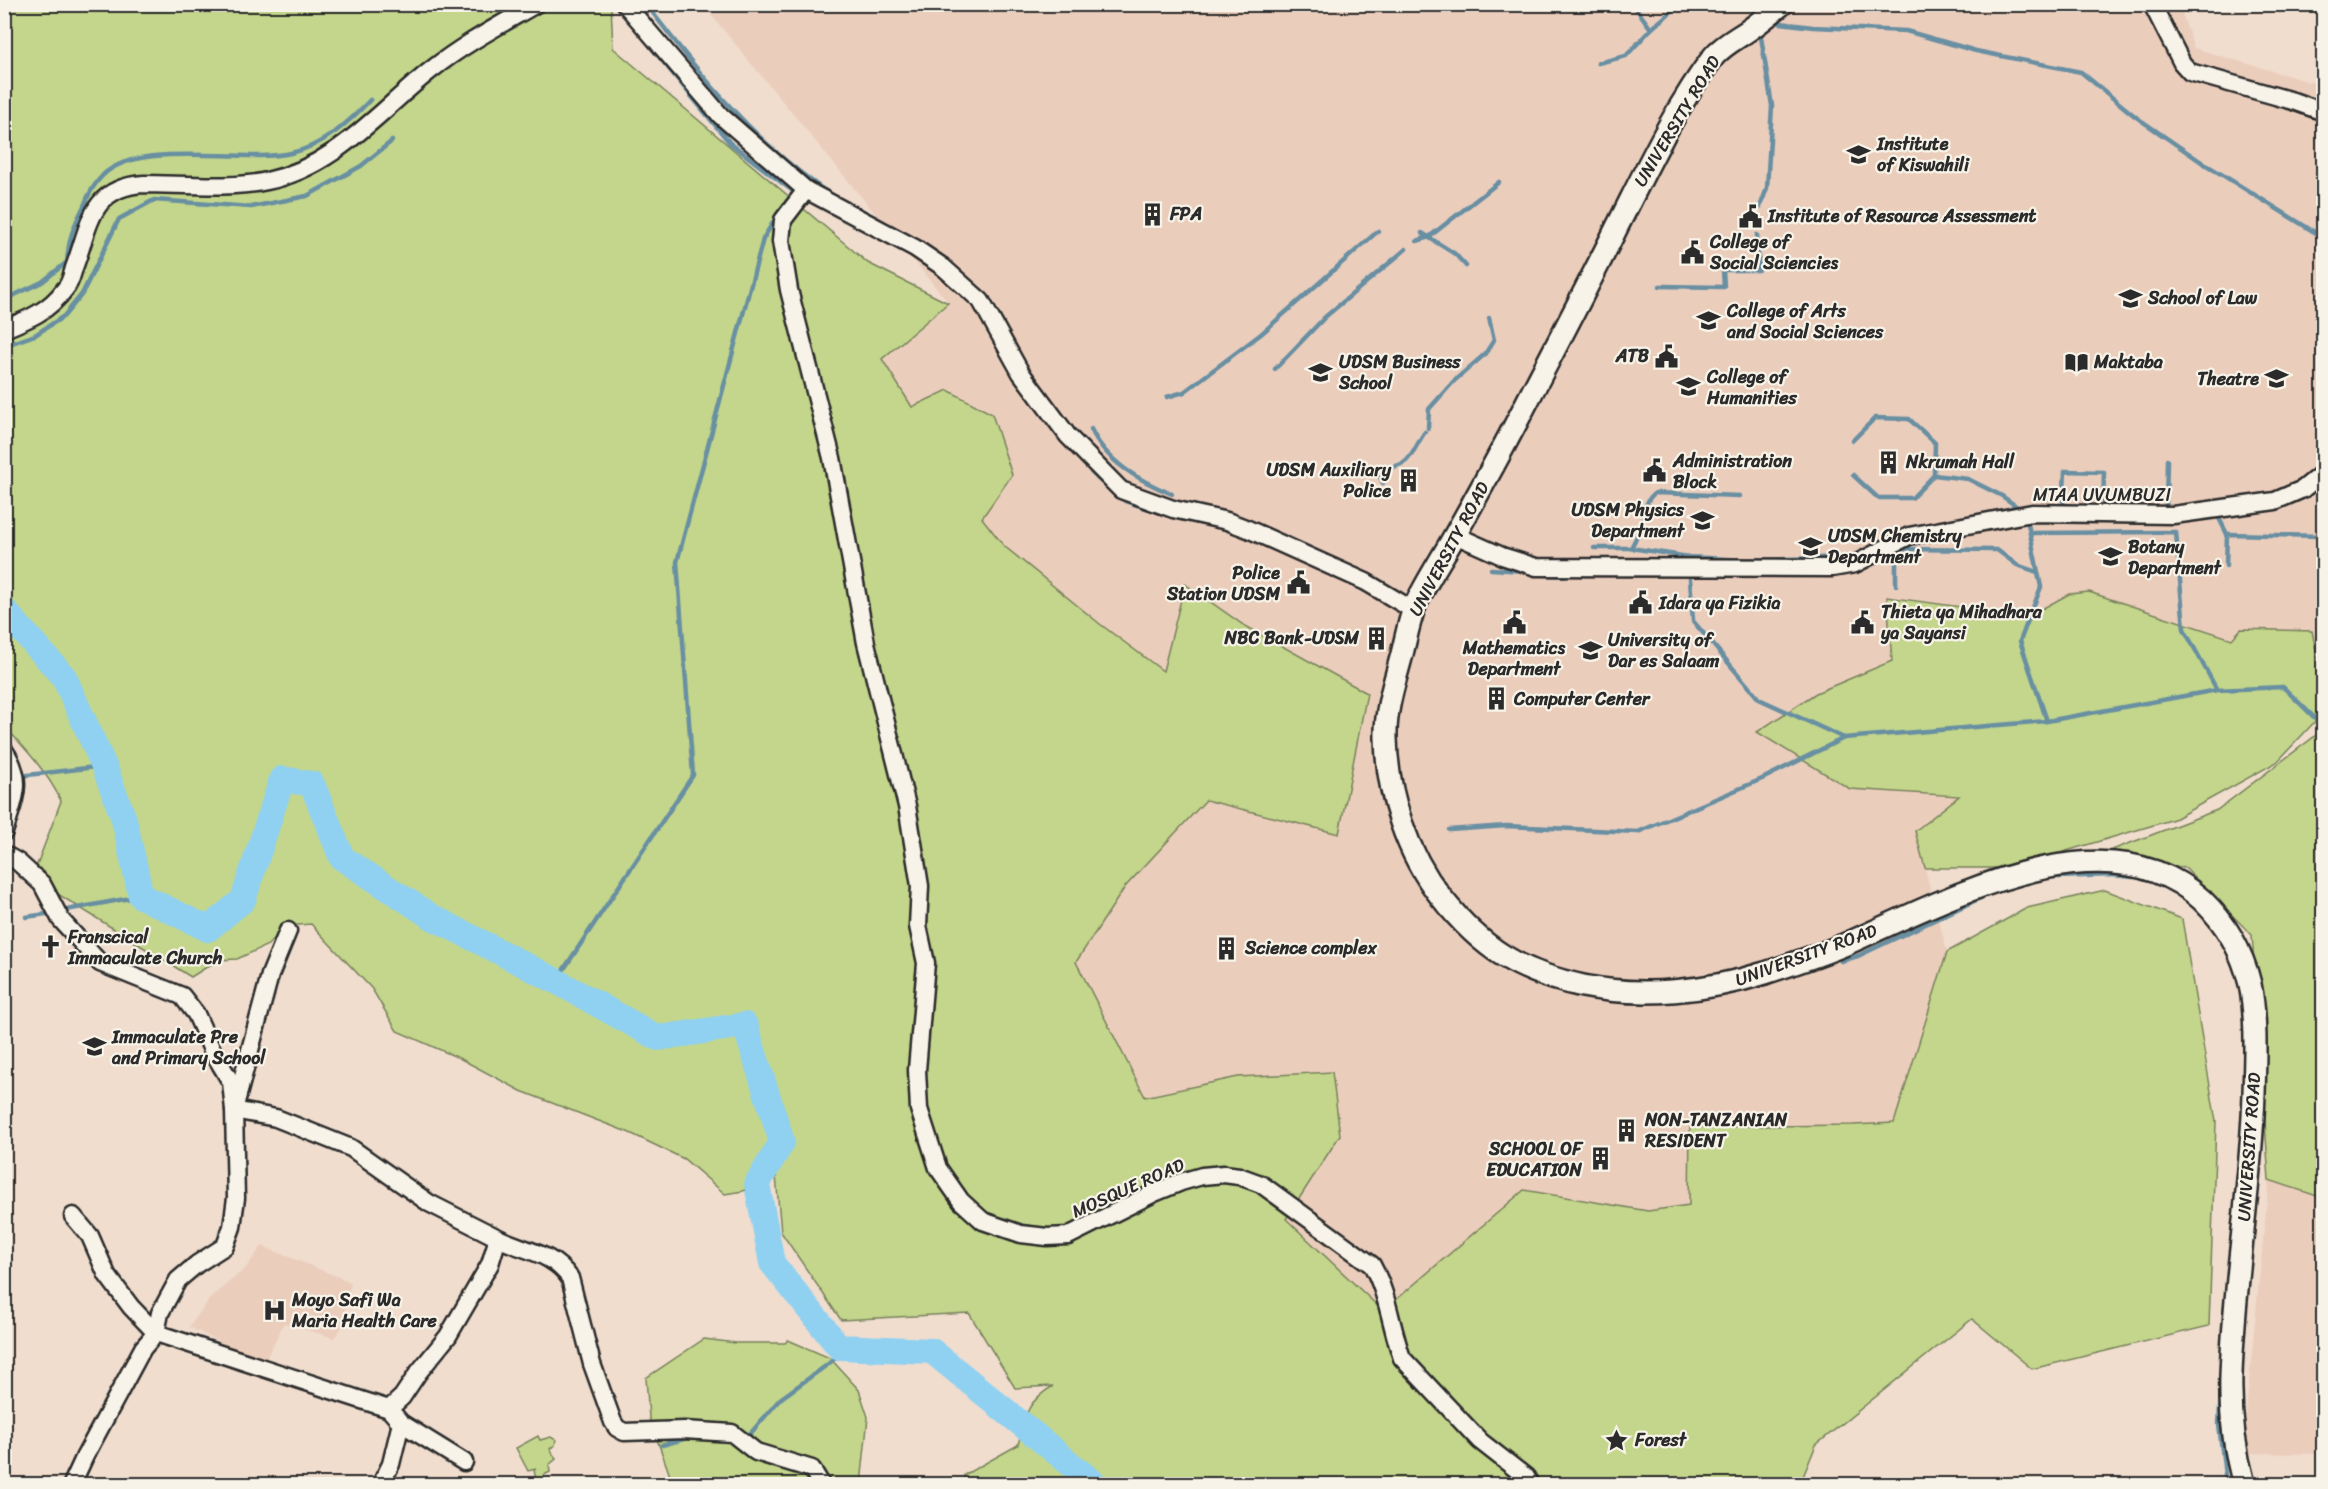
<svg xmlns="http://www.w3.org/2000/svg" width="2328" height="1489" font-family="Sriracha,sans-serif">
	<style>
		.built { fill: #ebcdbc }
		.green { fill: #c3d68b; stroke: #77805b; stroke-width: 1.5 }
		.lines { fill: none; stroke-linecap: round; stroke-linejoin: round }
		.stream { stroke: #688fa2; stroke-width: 4.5 }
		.river { stroke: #90d1f1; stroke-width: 26 }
		.minor-casing { stroke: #2b2b2b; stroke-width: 21 }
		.tertiary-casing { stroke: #2b2b2b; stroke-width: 26 }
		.minor { stroke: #f7f3e8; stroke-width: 16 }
		.tertiary { stroke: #f7f3e8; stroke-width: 21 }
		.labels { text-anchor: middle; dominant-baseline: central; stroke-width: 4.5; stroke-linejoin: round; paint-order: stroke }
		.street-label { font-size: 18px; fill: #2b2b2b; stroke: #f7f3e8 }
		.poi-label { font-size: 18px; font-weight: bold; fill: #2b2b2b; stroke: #f7f3e8; text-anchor: start }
	</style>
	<rect width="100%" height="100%" fill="#f0ddce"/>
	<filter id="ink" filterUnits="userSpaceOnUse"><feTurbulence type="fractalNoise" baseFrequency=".0167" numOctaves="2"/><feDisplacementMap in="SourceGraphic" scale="12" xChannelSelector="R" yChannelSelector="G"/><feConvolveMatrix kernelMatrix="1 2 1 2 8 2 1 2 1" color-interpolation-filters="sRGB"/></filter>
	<g filter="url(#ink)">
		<g class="built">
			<path d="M703,5H2179L2194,48L2323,86V685L2312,631L2232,639L2089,592L2069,594L2029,616L1969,609L1892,661L1816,693L1850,789L1959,796L1915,831L1947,952L1894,1123L1853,1125L1690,1205L1648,1211L1524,1190L1383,1311L1286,1219L1340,1135L1238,1077L1145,1097L1076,962L1125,887L1206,800L1339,834L1241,624L1186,584L1164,672L1100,624L1004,546L982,518L1012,475L912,407L882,359L948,302Z"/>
			<path d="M2269,1180L2323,1198V1454L2242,1453Z"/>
			<path d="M262,1246L351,1282L341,1329L334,1338L284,1323L264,1363L189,1327L212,1296L245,1269Z"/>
		</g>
		<g class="green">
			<path d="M5,5H611L613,48L868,263L948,303L882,359L912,407L948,390L992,414L1012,475L982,518L1004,546L1100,624L1163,671L1185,584L1242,624L1367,693L1339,834L1206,800L1125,887L1076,962L1145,1097L1238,1077L1332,1072L1340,1135L1286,1219L1383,1311L1524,1190L1648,1211L1689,1205L1690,1127L1853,1125L1894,1123L1947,952L2027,908L2105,890L2182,919L2216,1122L2209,1326L2032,1369L1972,1319L1816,1445L1800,1484H963L964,1475L1018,1445C1025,1416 1026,1402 1053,1386L1015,1388L969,1313L841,1320L781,1232L775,1165L764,1181L743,1191L725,1194L684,1159L630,1133L521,1091L461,1059L397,1031L372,989L311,924L286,926L268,945L237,959L218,960L191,977L32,878L61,801C48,773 26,749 5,727Z"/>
			<path d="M2089,592L2232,639L2241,629L2312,631L2323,685V713L2277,762L2174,819L2009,868H1925L1915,831L1959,796L1850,789L1757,732L1816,693L1892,661L1887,597L2029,616L2069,594Z"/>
			<path d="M2323,730V1198L2269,1180L2252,935L2185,868L2091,858L2217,810Z"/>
			<path d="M704,1339L736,1343H785L788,1340L830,1358L859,1390L868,1417L861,1484H673L649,1417L646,1378Z"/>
			<path d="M538,1436L540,1440L551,1437L556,1440L555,1445L550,1449L556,1459L549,1465L550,1472L544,1475V1479L536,1480L534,1470L536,1469L528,1471L516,1448Z"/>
		</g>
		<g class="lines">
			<g class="stream">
				<path d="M646,4C697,71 749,136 817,185C837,200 863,210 885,223"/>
				<path d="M1633,4L1651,29"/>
				<path d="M1722,4L1741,9"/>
				<path d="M1772,22L1813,27L1906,31L1976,51L2081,72L2136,117L2200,161L2324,238"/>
				<path d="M651,47L730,143L794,192L781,209"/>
				<path d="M1598,63L1626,56L1651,29L1680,4"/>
				<path d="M1760,207L1767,188L1772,106L1761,37"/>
				<path d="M1422,233L1455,254L1466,266"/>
				<path d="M1417,241L1429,237L1499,182"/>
				<path d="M1660,286L1724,287L1723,270H1759L1757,235"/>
				<path d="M4,300L42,282L67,262C69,237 73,228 84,206C88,195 95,183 103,175C141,139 242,164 291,153C323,146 348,123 370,100"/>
				<path d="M4,346L35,335L64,316L82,294L119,219L154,200L251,207L307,196L361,166L392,141"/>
				<path d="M1275,369L1325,317L1406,249"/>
				<path d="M1167,397L1184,392L1261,334L1378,231"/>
				<path d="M1428,428L1429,409L1454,381L1485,354L1494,340L1489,318"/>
				<path d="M1091,429C1106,462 1140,481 1172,494"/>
				<path d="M1852,441L1875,418L1909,419L1935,443L1934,475L1912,498H1878L1853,475"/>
				<path d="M1091,472L1108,488"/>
				<path d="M1934,475L1968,479L2002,496L2016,506"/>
				<path d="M1383,483L1380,477C1386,466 1396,468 1405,462C1413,456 1418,441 1425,432"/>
				<path d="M1119,497L1125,501L1150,509"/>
				<path d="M2166,507L2167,460"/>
				<path d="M2063,509L2065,471L2104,472L2103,508"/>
				<path d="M2006,510L2016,506"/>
				<path d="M2214,516H2218L2227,534"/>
				<path d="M2027,519L2041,587L2020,641L2047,721"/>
				<path d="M2031,533L2176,532L2184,629L2217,690"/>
				<path d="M1594,548H1631L1689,557L1747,560"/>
				<path d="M1631,548C1634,542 1637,536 1640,530C1645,518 1643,501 1655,493L1740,496"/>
				<path d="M1755,560L1849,557"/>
				<path d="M2226,566L2227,534L2320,536L2324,538"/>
				<path d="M1491,569L1524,571"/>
				<path d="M1547,575L1565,576"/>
				<path d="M1690,579L1693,621L1759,699L1844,738L2047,721L2217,690L2283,687L2324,727"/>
				<path d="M1896,585V549L1997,550L2017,565L2037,572"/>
				<path d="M19,776L104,766"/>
				<path d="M1449,830L1506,826L1638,832L1762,779L1844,738"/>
				<path d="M2057,877L2113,875L2133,877"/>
				<path d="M61,911L141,896"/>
				<path d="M26,917L53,913"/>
				<path d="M1841,961L1858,956L1989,894"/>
				<path d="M556,981L693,775L677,562L763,239L777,216"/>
				<path d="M2221,1392L2219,1424L2226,1484"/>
				<path d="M741,1433L750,1434L780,1399L827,1365L848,1347"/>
				<path d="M662,1445L691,1437"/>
			</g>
			<path class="river" d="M4,610L64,677L104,766L124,819L141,896L208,929L243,900L282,779L312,784L342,858L432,917L556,981L658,1038L745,1025L782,1142L757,1184L772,1263L839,1347L932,1351L1095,1484"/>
			<defs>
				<g id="minor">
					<path d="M625,4L721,116L806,190L915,248L943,267L981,301L1021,373L1068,436L1121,490L1173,509L1227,521L1248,529L1366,582L1413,610"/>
					<path d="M2152,4L2182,63L2190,72L2293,101L2324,112"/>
					<path d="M806,190L783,220L781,241L789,290L832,458L866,643L907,806L920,886L918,926L926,963L917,1070L919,1109L938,1168L961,1201L983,1221L1021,1234L1047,1237L1068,1236L1154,1193L1181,1182L1202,1176L1224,1174L1239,1176L1261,1184L1372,1265C1388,1294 1391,1327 1402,1358L1480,1441L1526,1477L1530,1484"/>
					<path d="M4,329C29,319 49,311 65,289C70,284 72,275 74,268C90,226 90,187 144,184C180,184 232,189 267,181C335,167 379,111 431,70C464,44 500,25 536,4"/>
					<path d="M1455,535L1502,556L1536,567L1832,568L1855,564L1909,536L2032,513L2173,515L2275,501L2303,489L2324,472"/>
					<path d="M4,750C25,781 14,799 4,832"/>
					<path d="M4,854L18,862L42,884L61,920L100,963L182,996L196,1014L213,1052L231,1082L234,1110L276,1118L351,1148L429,1203L498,1238L490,1264L448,1336L418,1373L402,1397L389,1409"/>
					<path d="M73,1216L90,1236L107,1275L131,1307L156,1333L389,1409L401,1423L464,1462"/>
					<path d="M498,1238C524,1251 552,1252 570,1278L592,1364L613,1422L617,1428L624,1432L684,1430L732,1433L756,1452L812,1469L821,1484"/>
					<path d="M72,1484L85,1456L143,1348L156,1333L160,1313L178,1280L197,1264L225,1246L232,1227L236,1198L234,1110L270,975L288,931"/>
					<path d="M381,1484L391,1464L401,1423"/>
				</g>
				<path id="tertiary" d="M1782,4C1772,12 1763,20 1753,27C1740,37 1724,44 1714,56C1676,105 1645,172 1617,227C1588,286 1557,344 1527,402C1503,449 1477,496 1451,542C1439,563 1425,584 1415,606C1409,621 1406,638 1402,654C1395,681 1385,710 1386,738C1387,794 1407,854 1441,897C1482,949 1519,972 1583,986C1642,998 1708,991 1765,973C1792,964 1820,955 1846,944C1944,901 2106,811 2202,900C2226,923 2242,951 2250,984C2257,1020 2255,1057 2254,1094C2251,1188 2234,1281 2231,1375C2230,1412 2234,1449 2244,1484"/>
			</defs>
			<use href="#minor" class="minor-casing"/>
			<use href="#tertiary" class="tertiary-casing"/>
			<use href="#minor" class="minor"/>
			<use href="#tertiary" class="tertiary"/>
		</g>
	</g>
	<defs>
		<symbol id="university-bare" viewBox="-9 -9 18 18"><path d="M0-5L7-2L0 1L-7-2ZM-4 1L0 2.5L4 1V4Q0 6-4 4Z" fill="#2b2b2b" stroke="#f7f3e8" stroke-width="2.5" paint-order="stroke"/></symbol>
		<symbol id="building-bare" viewBox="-9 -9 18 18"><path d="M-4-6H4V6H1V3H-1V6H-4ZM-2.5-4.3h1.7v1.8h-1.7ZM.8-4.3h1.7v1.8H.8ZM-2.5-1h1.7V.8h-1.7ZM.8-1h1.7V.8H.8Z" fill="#2b2b2b" stroke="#f7f3e8" stroke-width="2.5" paint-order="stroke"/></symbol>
		<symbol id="civic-bare" viewBox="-9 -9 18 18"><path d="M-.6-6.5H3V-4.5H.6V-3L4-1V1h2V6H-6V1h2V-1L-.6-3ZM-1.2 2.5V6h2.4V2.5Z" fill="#2b2b2b" stroke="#f7f3e8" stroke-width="2.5" paint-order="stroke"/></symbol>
		<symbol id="library-bare" viewBox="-9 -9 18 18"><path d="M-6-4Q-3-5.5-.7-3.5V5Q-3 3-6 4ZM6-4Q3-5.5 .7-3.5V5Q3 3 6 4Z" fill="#2b2b2b" stroke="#f7f3e8" stroke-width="2.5" paint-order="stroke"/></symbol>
		<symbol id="church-bare" viewBox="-9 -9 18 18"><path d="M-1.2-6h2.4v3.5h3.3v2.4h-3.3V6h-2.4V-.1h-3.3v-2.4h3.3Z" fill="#2b2b2b" stroke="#f7f3e8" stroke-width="2.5" paint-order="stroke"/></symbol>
		<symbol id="school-bare" viewBox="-9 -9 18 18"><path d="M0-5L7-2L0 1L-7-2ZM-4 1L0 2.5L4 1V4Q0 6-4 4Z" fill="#2b2b2b" stroke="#f7f3e8" stroke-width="2.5" paint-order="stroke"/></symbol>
		<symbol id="hospital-bare" viewBox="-9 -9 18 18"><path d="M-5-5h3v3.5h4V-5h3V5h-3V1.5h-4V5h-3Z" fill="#2b2b2b" stroke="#f7f3e8" stroke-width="2.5" paint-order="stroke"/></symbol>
		<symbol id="sight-bare" viewBox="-9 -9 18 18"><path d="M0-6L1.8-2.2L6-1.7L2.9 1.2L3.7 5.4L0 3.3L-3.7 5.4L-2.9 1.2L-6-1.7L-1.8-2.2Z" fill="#2b2b2b" stroke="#f7f3e8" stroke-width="2.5" paint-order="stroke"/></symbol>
	</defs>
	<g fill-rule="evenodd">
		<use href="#university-bare" x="1842" y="138" width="33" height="33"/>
		<use href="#building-bare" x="1136" y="198" width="33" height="33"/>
		<use href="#civic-bare" x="1734" y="200" width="33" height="33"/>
		<use href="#civic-bare" x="1676" y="236" width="33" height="33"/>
		<use href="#university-bare" x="2114" y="282" width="33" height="33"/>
		<use href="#university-bare" x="1692" y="304" width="33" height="33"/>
		<use href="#civic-bare" x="1650" y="340" width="33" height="33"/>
		<use href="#library-bare" x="2060" y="346" width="33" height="33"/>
		<use href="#university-bare" x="1304" y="356" width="33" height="33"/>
		<use href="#university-bare" x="2260" y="362" width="33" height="33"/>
		<use href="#university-bare" x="1672" y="370" width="33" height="33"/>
		<use href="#building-bare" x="1872" y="446" width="33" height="33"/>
		<use href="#civic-bare" x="1638" y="454" width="33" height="33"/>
		<use href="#building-bare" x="1392" y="464" width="33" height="33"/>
		<use href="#university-bare" x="1686" y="504" width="33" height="33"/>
		<use href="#university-bare" x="1794" y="530" width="33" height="33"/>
		<use href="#university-bare" x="2094" y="540" width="33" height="33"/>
		<use href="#civic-bare" x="1282" y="566" width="33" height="33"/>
		<use href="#civic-bare" x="1624" y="586" width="33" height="33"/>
		<use href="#civic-bare" x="1498" y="606" width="33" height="33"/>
		<use href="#civic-bare" x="1846" y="606" width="33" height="33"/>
		<use href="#building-bare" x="1360" y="622" width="33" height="33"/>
		<use href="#university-bare" x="1574" y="634" width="33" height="33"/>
		<use href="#building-bare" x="1480" y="682" width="33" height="33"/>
		<use href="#church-bare" x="34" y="930" width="33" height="33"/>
		<use href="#building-bare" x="1210" y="932" width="33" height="33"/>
		<use href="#school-bare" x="78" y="1030" width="33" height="33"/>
		<use href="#building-bare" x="1610" y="1114" width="33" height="33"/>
		<use href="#building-bare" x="1584" y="1142" width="33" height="33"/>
		<use href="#hospital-bare" x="258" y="1294" width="33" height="33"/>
		<use href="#sight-bare" x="1600" y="1424" width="33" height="33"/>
	</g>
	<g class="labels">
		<g class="street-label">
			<text transform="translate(1677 121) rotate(-59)">UNIVERSITY ROAD</text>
			<text x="2102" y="495">MTAA UVUMBUZI</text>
			<text transform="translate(1449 549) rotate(-62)">UNIVERSITY ROAD</text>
			<text transform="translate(1806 955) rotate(-20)">UNIVERSITY ROAD</text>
			<text transform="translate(2249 1147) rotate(-86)">UNIVERSITY ROAD</text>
			<text transform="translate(1128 1188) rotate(-24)">MOSQUE ROAD</text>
		</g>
		<g class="poi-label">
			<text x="1877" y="144">Institute<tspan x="1877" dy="21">of Kiswahili</tspan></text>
			<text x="1170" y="214">FPA</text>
			<text x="1768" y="216">Institute of Resource Assessment</text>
			<text x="1710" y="242">College of<tspan x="1710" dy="21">Social Sciencies</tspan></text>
			<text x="2148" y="298">School of Law</text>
			<text x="1727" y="311">College of Arts<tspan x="1727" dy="21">and Social Sciences</tspan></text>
			<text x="1649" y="356" text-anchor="end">ATB</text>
			<text x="1339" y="362">UDSM Business<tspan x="1339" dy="21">School</tspan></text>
			<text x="2094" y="362">Maktaba</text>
			<text x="1707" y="377">College of<tspan x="1707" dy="21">Humanities</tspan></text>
			<text x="2259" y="379" text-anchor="end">Theatre</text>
			<text x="1673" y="461">Administration<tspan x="1673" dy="21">Block</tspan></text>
			<text x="1906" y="462">Nkrumah Hall</text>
			<text x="1391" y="470" text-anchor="end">UDSM Auxiliary<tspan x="1391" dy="21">Police</tspan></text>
			<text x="1684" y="510" text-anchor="end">UDSM Physics<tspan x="1684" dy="21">Department</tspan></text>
			<text x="1828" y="536">UDSM Chemistry<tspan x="1828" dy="21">Department</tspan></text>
			<text x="2128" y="547">Botany<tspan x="2128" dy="21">Department</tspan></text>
			<text x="1280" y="573" text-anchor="end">Police<tspan x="1280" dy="21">Station UDSM</tspan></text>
			<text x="1659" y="603">Idara ya Fizikia</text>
			<text x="1881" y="612">Thieta ya Mihadhara<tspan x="1881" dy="21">ya Sayansi</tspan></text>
			<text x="1359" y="638" text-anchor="end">NBC Bank-UDSM</text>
			<text x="1608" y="640">University of<tspan x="1608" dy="21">Dar es Salaam</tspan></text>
			<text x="1514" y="648" text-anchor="middle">Mathematics<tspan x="1514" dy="21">Department</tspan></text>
			<text x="1514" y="699">Computer Center</text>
			<text x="68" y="937">Franscical<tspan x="68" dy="21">Immaculate Church</tspan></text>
			<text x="1245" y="948">Science complex</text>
			<text x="112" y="1037">Immaculate Pre<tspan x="112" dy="21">and Primary School</tspan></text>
			<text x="1645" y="1120">NON-TANZANIAN<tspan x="1645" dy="21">RESIDENT</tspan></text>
			<text x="1582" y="1149" text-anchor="end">SCHOOL OF<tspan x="1582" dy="21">EDUCATION</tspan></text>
			<text x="292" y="1300">Moyo Safi Wa<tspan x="292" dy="21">Maria Health Care</tspan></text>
			<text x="1635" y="1440">Forest</text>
		</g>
	</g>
	<rect width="2328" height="1489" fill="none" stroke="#f7f3e8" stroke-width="24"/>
	<rect x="12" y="12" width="2304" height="1465" fill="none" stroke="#2b2b2b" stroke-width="2" filter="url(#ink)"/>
</svg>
